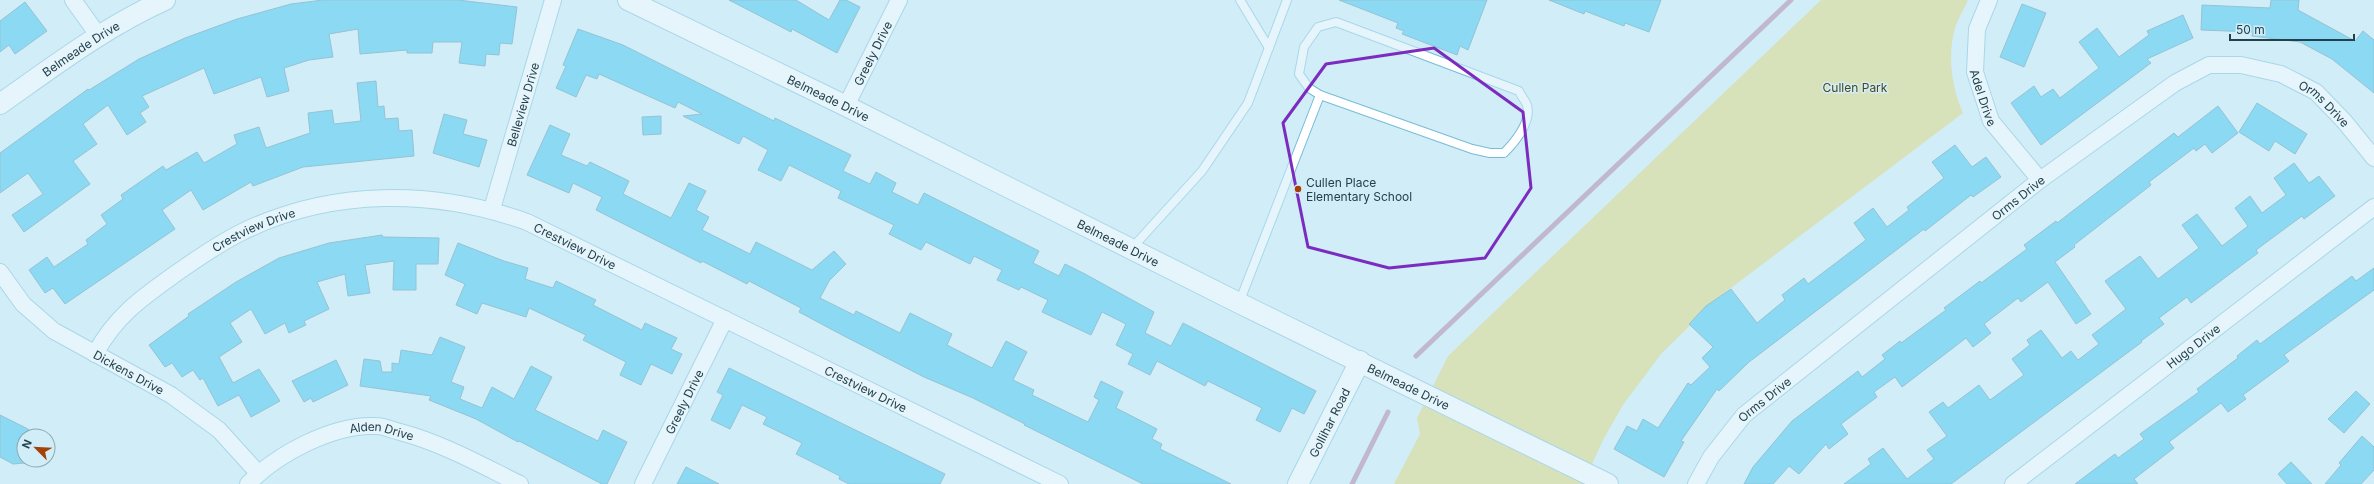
<svg xmlns="http://www.w3.org/2000/svg" width="2374" height="484" font-family="Inter,sans-serif">
	<style>
		.green { fill: #ded470 }
		.lines { fill: none; stroke-linecap: round; stroke-linejoin: round }
		.stream { stroke: #ad78a1; stroke-width: 5 }
		.building { fill: #37c0ea; stroke: #4991a9 }
		.service-casing { stroke: #76bdd7; stroke-width: 10 }
		.minor-casing { stroke: #76bdd7; stroke-width: 18 }
		.tertiary-casing { stroke: #76bdd7; stroke-width: 22 }
		.service { stroke: #fff; stroke-width: 8 }
		.minor { stroke: #fff; stroke-width: 16 }
		.tertiary { stroke: #fff; stroke-width: 20 }
		.marked { fill: none; stroke: #7b2cbf; stroke-width: 3; stroke-linejoin: round }
		.poi-dot { fill: #a44109; stroke: #d1edf7; stroke-width: 1.5 }
		.labels { text-anchor: middle; dominant-baseline: central; stroke-width: 3; stroke-linejoin: round; paint-order: stroke }
		.street-label { font-size: 12px; fill: #23414c; stroke: #d1edf7 }
		.park-label { font-size: 12px; fill: #4b471b; stroke: #d1edf7 }
		.poi-label { font-size: 12px; fill: #23414c; stroke: #d1edf7; text-anchor: start }
	</style>
	<rect width="100%" height="100%" fill="#d1edf7"/>
	<path class="green" d="M1821,0H1968C1964,9 1958,19 1955,28C1947,56 1952,88 1963,113L1719,297L1661,354L1623,405L1603,440L1583,484H1394L1420,434L1417,418L1448,356Z"/>
	<g class="lines">
		<g class="stream">
			<path d="M1416,356L1791,0"/>
			<path d="M1352,484L1388,412"/>
		</g>
	</g>
	<g class="building">
		<path d="M323,0H458L517,7L512,44L500,43L499,55L486,54L485,66L459,63L462,42H433L432,53H407V50L360,54L358,29L329,34L333,57L309,60L284,68L289,91L267,97L261,77L214,94L204,68L142,96L149,107L140,113L146,122L127,135L108,105L83,124L97,144L73,161L90,184L24,232L12,215L43,194L28,173L0,193V153L88,89L89,90L139,59L185,38L237,19L291,4Z"/>
		<path d="M729,0H796L829,20L840,0H846L860,7L837,53L792,29L791,32Z"/>
		<path d="M1339,0H1487L1468,50L1460,46L1457,55L1402,34L1404,31L1396,28L1398,23Z"/>
		<path d="M1549,0H1661L1649,32L1625,23L1624,26L1585,11L1584,14Z"/>
		<path d="M2271,0H2299L2298,10L2355,41L2363,31L2374,40V93L2332,59L2300,42L2252,36L2253,32L2201,30L2202,5L2270,8Z"/>
		<path d="M25,2L47,31L15,54L9,45L0,52V21Z"/>
		<path d="M2022,4L2046,13L2024,67L2000,57Z"/>
		<path d="M2183,15L2193,38L2147,59L2151,63L2041,145L2011,103L2034,86L2041,97L2053,89L2060,98L2099,68L2079,42L2097,28L2119,57L2149,35L2147,31Z"/>
		<path d="M578,29L623,45L774,121L775,118L851,155L843,171L870,184L876,172L896,183L892,192L918,205L924,193L1039,251L1033,263L1059,276L1065,264L1085,274L1154,312L1145,333L1171,346L1183,323L1316,391L1304,414L1292,408L1280,432L1256,420L1262,408L1208,381L1205,386L1157,361L1150,375L1128,364L1133,354L1116,345L1126,324L1102,312L1091,335L1042,312L1048,300L1021,287L1019,290L997,280L1002,270L974,256L970,264L926,242L921,250L889,234L894,225L838,198L841,191L789,165L781,181L758,170L768,150L743,136L739,144L683,116L702,114L678,102L675,108L599,74L597,79L586,75L576,97L556,88L566,66L563,65Z"/>
		<path d="M376,81L378,107L384,106L385,119L398,118L399,131L412,130L414,156L303,167L253,186L251,182L203,210L191,190L162,210L175,229L65,304L53,288L45,293L29,270L47,257L54,267L88,244L86,240L107,224L101,215L123,199L121,195L163,166L166,170L197,152L204,163L237,144L234,135L259,127L266,148L310,133L308,113L332,110L334,124L361,121L357,83Z"/>
		<path d="M2257,103L2307,134L2295,154L2275,141L2269,151L2239,132Z"/>
		<path d="M2218,106L2238,133L2212,153L2205,144L2196,151L2194,148L2149,182L2151,185L2074,245L2075,247L2055,262L2091,314L2076,324L2048,282L2021,302L2018,298L1984,324L1991,333L1973,347L1966,338L1902,387L1895,377L1874,392L1877,397L1841,424L1848,434L1829,449L1826,444L1799,474L1789,466L1773,484H1744L1753,467L1792,421L1858,371L1862,377L1885,359L1882,355L1900,341L1901,343L1946,310L1944,308L1980,281L1981,283L2027,249L2024,245L2056,221L2057,223L2174,133L2178,137Z"/>
		<path d="M444,114L467,120L463,134L487,140L479,167L433,153Z"/>
		<path d="M661,116V134L643,135L642,117Z"/>
		<path d="M550,125L570,134L561,155L587,166L590,162L629,181L623,194L671,218L689,183L706,191L696,210L709,217L702,230L750,254L756,242L812,270L834,251L846,264L829,281L820,298L854,315L856,311L900,333L910,313L952,334L947,345L992,368L1006,341L1027,352L1013,380L1034,390L1032,395L1088,422L1099,400L1094,397L1101,381L1123,392L1116,408L1157,429L1152,439L1162,444L1160,449L1231,484H1143L1024,425L1025,424L973,398L924,377L844,336L799,312L801,308L749,281L747,284L702,261L701,263L596,210L602,197L573,183L569,193L527,175Z"/>
		<path d="M1955,145L1972,167L1986,157L2001,177L1973,197L1971,195L1925,231L1924,229L1749,362L1719,391L1717,389L1681,441L1684,442L1664,477L1614,449L1627,426L1637,431L1643,419L1658,428L1688,383L1691,385L1710,367L1702,358L1713,347L1689,324L1706,306L1731,289L1757,323L1785,300L1782,295L1804,278L1808,284L1866,240L1854,223L1873,208L1887,227L1909,210L1907,207L1944,178L1932,162Z"/>
		<path d="M2294,163L2309,183L2319,176L2335,196L2304,219L2302,216L2256,250L2258,253L2191,303L2187,297L2159,318L2164,324L2141,341L2142,342L1951,484H1844L1871,464L1868,459L1883,448L1907,479L1934,459L1927,450L1947,436L1929,412L1943,402L1948,408L1979,385L1990,400L2024,375L2012,359L2030,345L2027,340L2041,330L2062,358L2071,351L2078,360L2099,344L2092,335L2126,309L2105,281L2140,256L2158,279L2199,248L2182,225L2197,214L2222,246L2248,226L2235,208L2250,196L2262,213L2286,195L2274,178Z"/>
		<path d="M382,235L383,237L439,238L438,264H416V290H393L394,261L365,265L370,293L348,296L345,274L317,282L329,309L304,321L306,325L289,333L285,323L265,334L251,309L230,323L242,342L219,357L233,383L259,369L280,401L251,417L239,395L218,406L203,378L200,380L193,370L182,377L172,363L165,367L149,345L189,316L188,314L236,282L279,258L329,243Z"/>
		<path d="M458,243L504,261L528,268L525,279L553,288L556,281L596,300L593,305L642,330L645,323L677,338L671,349L682,354L672,374L651,364L641,385L620,375L626,362L583,340L586,335L529,308L526,317L482,303L477,314L456,305L465,284L445,275Z"/>
		<path d="M2374,268V290L2284,355L2289,361L2243,395L2246,399L2228,412L2221,403L2169,442L2174,448L2134,479L2138,484H2075L2115,454L2118,458L2144,439L2140,434L2199,392L2197,389L2238,358L2237,356L2257,340L2260,344L2352,276L2356,281Z"/>
		<path d="M440,337L465,347L451,382L464,387L460,399L482,408L492,387L514,399L531,366L552,377L535,410L598,441L603,430L627,442L607,484H602L519,441L518,442L476,419L429,400L431,396L360,386L364,359L380,361L382,372H392V363L399,364L401,350L432,355Z"/>
		<path d="M336,360L348,385L313,402L311,398L304,402L292,381Z"/>
		<path d="M729,368L945,474L940,484H849L839,479L840,476L796,454L802,443L763,424L767,417L742,405L730,429L711,420L723,395L717,392Z"/>
		<path d="M2356,391L2370,404L2344,433L2328,419Z"/>
		<path d="M0,415L28,429L33,436H24L25,463L13,464L0,457Z"/>
		<path d="M2362,436L2374,447V470L2361,484H2325L2341,465L2339,463Z"/>
		<path d="M2291,462L2312,484H2287L2278,474Z"/>
		<path d="M686,467L719,484H677Z"/>
	</g>
	<g class="lines">
		<defs>
			<g id="service">
				<path d="M1240,0L1269,48"/>
				<path d="M1336,22L1519,91C1521,96 1525,100 1527,105C1532,122 1514,143 1504,153H1490L1472,149L1320,95L1309,88L1299,74L1304,47L1318,27Z"/>
				<path d="M1132,248L1202,171L1248,103L1287,0"/>
				<path d="M1239,303L1320,95"/>
			</g>
			<g id="minor">
				<path d="M73,0L98,35"/>
				<path id="s1" d="M1989,0L1977,29L1975,72L1991,121L2040,180"/>
				<path id="s2" d="M846,106L899,0"/>
				<path id="s3" d="M492,209L553,0"/>
				<path id="s4" d="M0,272L23,304L54,331L171,395L219,430L258,473"/>
				<path id="s5" d="M95,354C116,315 143,297 178,272C198,258 220,243 242,232C332,188 435,189 527,222L1060,484"/>
				<path id="s6" d="M248,484C277,454 333,424 376,426C384,426 392,430 400,432C442,443 481,465 520,484"/>
				<path id="s7" d="M643,484L725,319"/>
				<path id="s8" d="M1696,484L1711,457L1744,415L2040,180L2175,83L2209,65H2241L2281,74L2316,92L2344,121L2374,158"/>
				<path id="s9" d="M2013,484L2374,207"/>
			</g>
			<g id="tertiary">
				<path id="s10" d="M628,0L846,106L1239,303L1608,484"/>
				<path id="s11" d="M0,104C54,66 105,27 165,0"/>
				<path id="s12" d="M1298,484L1360,361"/>
			</g>
		</defs>
		<use href="#service" class="service-casing"/>
		<use href="#minor" class="minor-casing"/>
		<use href="#tertiary" class="tertiary-casing"/>
		<use href="#service" class="service"/>
		<use href="#minor" class="minor"/>
		<use href="#tertiary" class="tertiary"/>
	</g>
	<path d="M0 0H2374V484H0ZM1434,48L1523,112L1531,188L1485,258L1389,268L1308,247L1283,123L1326,64Z" fill="#d1edf7" fill-opacity=".55" fill-rule="evenodd"/>
	<path class="marked" d="M1434,48L1523,112L1531,188L1485,258L1389,268L1308,247L1283,123L1326,64Z"/>
	<circle class="poi-dot" cx="1298" cy="189" r="4"/>
	<g class="labels">
		<g class="street-label">
			<text stroke="none"><textPath href="#s11" startOffset="98">Belmeade Drive</textPath></text>
			<text stroke="none"><textPath href="#s2" startOffset="59">Greely Drive</textPath></text>
			<text stroke="none"><textPath href="#s1" startOffset="101">Adel Drive</textPath></text>
			<text stroke="none"><textPath href="#s10" startOffset="223">Belmeade Drive</textPath></text>
			<text stroke="none"><textPath href="#s3" startOffset="109">Belleview Drive</textPath></text>
			<text stroke="none"><textPath href="#s8" startOffset="793">Orms Drive</textPath></text>
			<text stroke="none"><textPath href="#s8" startOffset="434">Orms Drive</textPath></text>
			<text stroke="none"><textPath href="#s5" startOffset="205">Crestview Drive</textPath></text>
			<text stroke="none"><textPath href="#s10" startOffset="547">Belmeade Drive</textPath></text>
			<text stroke="none"><textPath href="#s5" startOffset="540">Crestview Drive</textPath></text>
			<text stroke="none"><textPath href="#s9" startOffset="227">Hugo Drive</textPath></text>
			<text stroke="none"><textPath href="#s4" startOffset="166">Dickens Drive</textPath></text>
			<text stroke="none"><textPath href="#s10" startOffset="871">Belmeade Drive</textPath></text>
			<text stroke="none"><textPath href="#s5" startOffset="864">Crestview Drive</textPath></text>
			<text stroke="none"><textPath href="#s8" startOffset="110">Orms Drive</textPath></text>
			<text stroke="none"><textPath href="#s7" startOffset="92">Greely Drive</textPath></text>
			<text stroke="none"><textPath href="#s12" startOffset="69">Gollihar Road</textPath></text>
			<text stroke="none"><textPath href="#s6" startOffset="150">Alden Drive</textPath></text>
		</g>
		<g class="park-label">
			<text x="1855" y="87">Cullen Park</text>
		</g>
		<g class="poi-label">
			<text x="1306" y="182">Cullen Place<tspan x="1306" dy="14">Elementary School</tspan></text>
		</g>
	</g>
	<g transform="translate(36 448) rotate(294)"><circle r="19" fill="#d1edf7" stroke="#8ba8b3"/>
	<path d="M0-3L7 15L0 10L-7 15Z" fill="#a44109"/>
	<text y="-6" font-size="11" font-weight="bold" text-anchor="middle" fill="#23414c">N</text>
	</g>
	<path d="M2230 34v6h124v-6" fill="none" stroke="#23414c" stroke-width="2"/>
	<text x="2236" y="34" font-size="12" fill="#23414c" stroke="#d1edf7" stroke-width="3" paint-order="stroke">50 m</text>
</svg>
